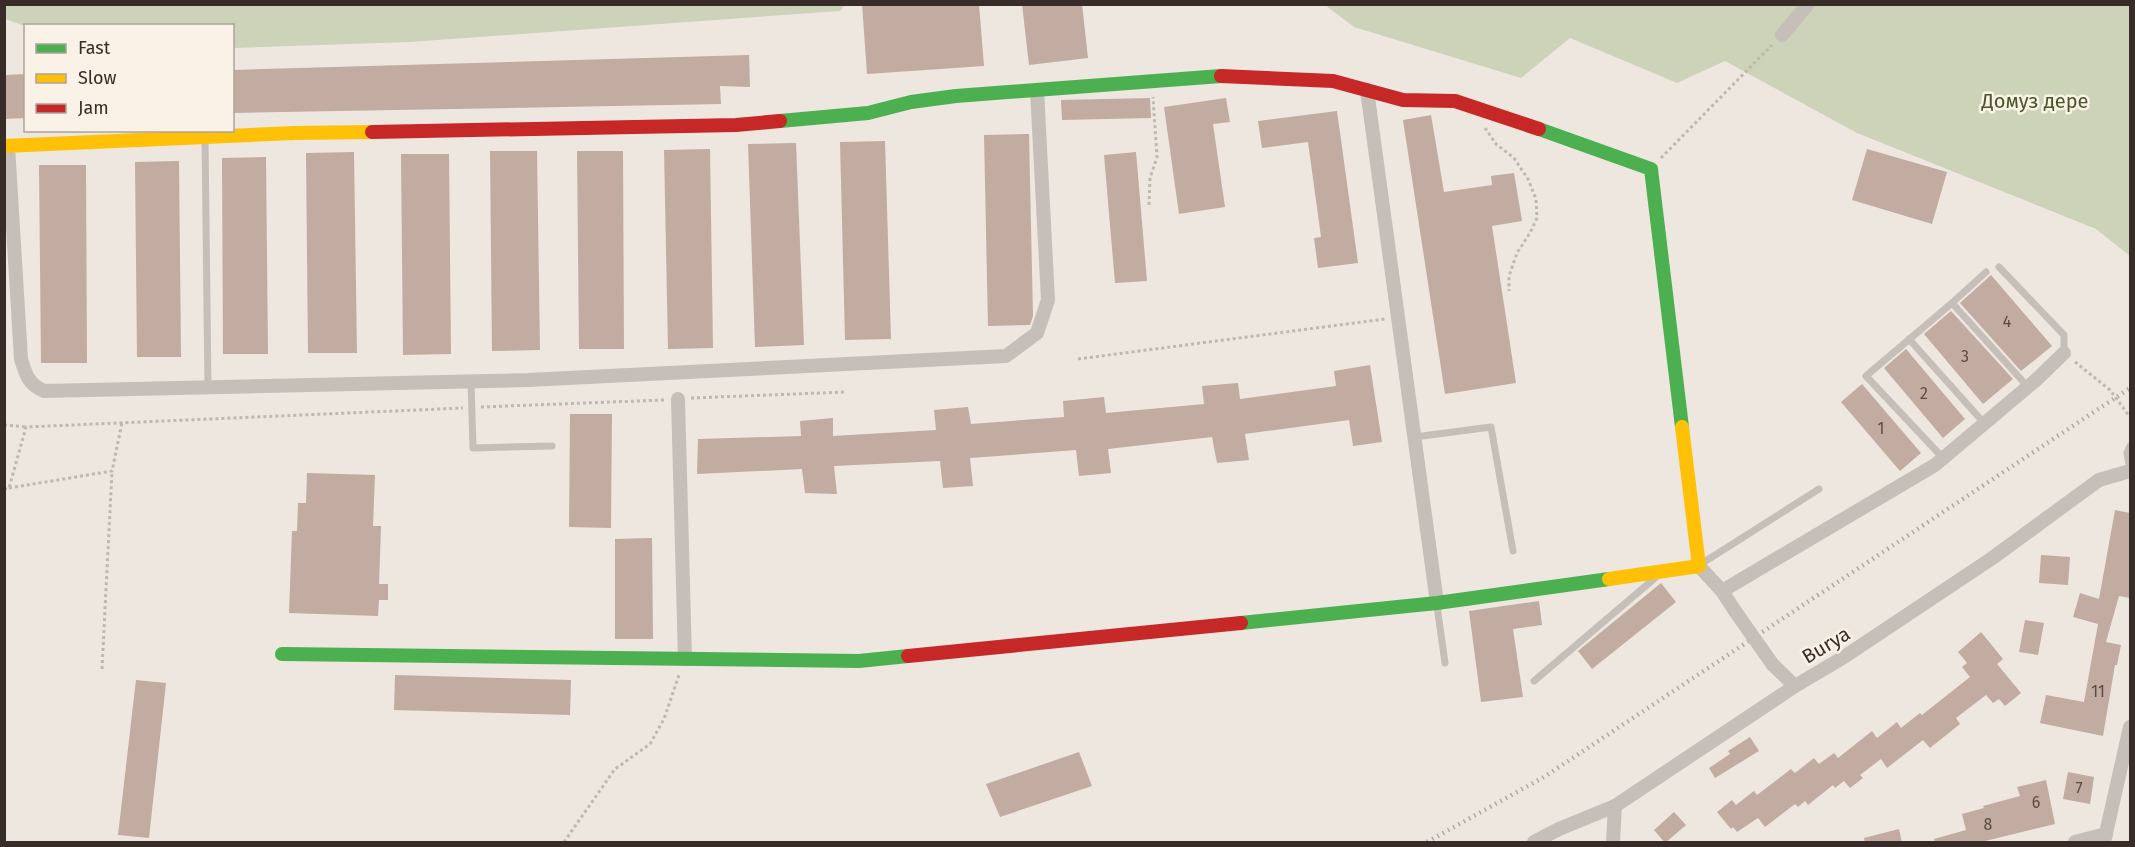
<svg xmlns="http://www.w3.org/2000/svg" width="2135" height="847" font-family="'Fira Sans',sans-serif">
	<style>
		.green { fill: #cdd3b9 }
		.building { fill: #c2aba0 }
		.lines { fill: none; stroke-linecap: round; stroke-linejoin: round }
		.path { stroke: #bfb8b1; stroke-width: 3; stroke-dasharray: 3 3; stroke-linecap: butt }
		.lane { stroke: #c6bfb9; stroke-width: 7 }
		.street { stroke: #c6bfb9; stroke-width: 14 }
		.fast { stroke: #4caf50; stroke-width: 14 }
		.slow { stroke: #ffc107; stroke-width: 14 }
		.jam { stroke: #c62828; stroke-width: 14 }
		.rail { stroke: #aea8a3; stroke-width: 4.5; stroke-dasharray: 1.5 4.5; stroke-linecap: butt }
		.street-bridge { stroke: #c6bfb9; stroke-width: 14 }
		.labels { text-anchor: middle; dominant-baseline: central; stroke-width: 5; stroke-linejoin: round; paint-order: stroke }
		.number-label { font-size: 16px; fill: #5a4c45 }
		.park-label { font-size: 20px; fill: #455729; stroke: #faf2e6 }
		.street-label { font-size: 20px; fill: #372c27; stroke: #faf2e6 }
	</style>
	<rect width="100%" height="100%" fill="#ede7e0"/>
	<g class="green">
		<path d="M5,4H844V5L840,11L410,42L233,48L232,26H25L5,19Z"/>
		<path d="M1325,5H2130V256L2096,229L1857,133L1725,61L1677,83L1570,38L1521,78L1354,27Z"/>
	</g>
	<g class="building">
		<path d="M862,4H979L984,66L867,74Z"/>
		<path d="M1022,4H1082L1088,58L1029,65Z"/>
		<path d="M749,55L750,87L720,86L721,104L232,113V70Z"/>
		<path d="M26,74V118L4,119V75Z"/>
		<path d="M1150,98L1151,118L1062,120L1061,100Z"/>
		<path d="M1226,98L1230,122L1213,124L1225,207L1179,214L1164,107Z"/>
		<path d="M1337,111L1358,263L1318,268L1314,238L1321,237L1308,142L1262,148L1258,121Z"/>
		<path d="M1431,115L1444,192L1492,185L1491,176L1514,173L1522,221L1492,226L1516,383L1445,394L1403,120Z"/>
		<path d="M1029,134L1033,316L1030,325L988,326L984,135Z"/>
		<path d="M885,141L891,339L845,340L840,142Z"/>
		<path d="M796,143L804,345L755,347L748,144Z"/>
		<path d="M710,149L713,348L668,349L664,150Z"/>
		<path d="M1867,149L1947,172L1932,224L1852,200Z"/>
		<path d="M490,151H537L540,350L492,351Z"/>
		<path d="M577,151H623L624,349H579Z"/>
		<path d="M354,152L357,353H308L306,153Z"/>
		<path d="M1136,152L1147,281L1115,283L1104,155Z"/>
		<path d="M401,154H449L451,354L403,355Z"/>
		<path d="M266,157L268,354H223L222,158Z"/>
		<path d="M179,161L181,357H137L135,162Z"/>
		<path d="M39,165H86L87,363H41Z"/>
		<path d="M1991,275L2052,346L2021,371L1960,303Z"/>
		<path d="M1951,311L2013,379L1983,404L1924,334Z"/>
		<path d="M1906,349L1965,419L1943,438L1884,368Z"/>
		<path d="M1370,365L1382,442L1353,446L1349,420L1245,434L1249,460L1217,463L1212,437L1108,449L1111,473L1079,476L1076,450L970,458L973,486L943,488L940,461L834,466L837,494L805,493L802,469L697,474L698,439L801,436L800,421L833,418V436L936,430L934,410L968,407L971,424L1064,417L1063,401L1104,397L1106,413L1204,404L1202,386L1238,383L1240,399L1336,386L1334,371Z"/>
		<path d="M1862,384L1921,453L1900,471L1841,402Z"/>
		<path d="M570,414H612L611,528L569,527Z"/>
		<path d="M307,473L375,475L373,526H381L379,584H388V600H379L378,616L289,613L292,531H297L298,503H306Z"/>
		<path d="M2115,510L2130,513V598L2119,596L2106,642L2121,645L2117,665H2115L2103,736L2040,723L2046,695L2084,702L2098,624L2073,617L2080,593L2099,599Z"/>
		<path d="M652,538L653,639H615V539Z"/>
		<path d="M2041,555L2070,557L2068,585L2039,583Z"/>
		<path d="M1661,583L1676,602L1592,669L1578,651Z"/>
		<path d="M1539,601L1542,625L1513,629L1523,697L1481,702L1469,611Z"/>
		<path d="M2025,620L2044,623L2038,655L2019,652Z"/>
		<path d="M1981,632L2003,659L1997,664L2021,693L2005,706L1999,699L1993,703L1986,695L1956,718L1960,724L1930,748L1923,740L1887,768L1881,759L1860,775L1863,778L1850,788L1844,781L1835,788L1833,785L1808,805L1805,801L1798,807L1795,804L1765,827L1758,818L1737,832L1733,827L1731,829L1717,812L1732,800L1736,805L1754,791L1757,795L1791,769L1795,773L1814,758L1819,764L1834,753L1838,758L1872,731L1877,738L1897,722L1901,728L1920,713L1922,715L1970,677L1962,667L1967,663L1958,652Z"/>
		<path d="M395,675L571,680L570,715L394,710Z"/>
		<path d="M136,680L166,683L149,838L118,835Z"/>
		<path d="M1750,737L1759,751L1715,778L1709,768L1730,754L1728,751Z"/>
		<path d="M1079,752L1092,786L1000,817L986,784Z"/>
		<path d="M2068,772L2094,777L2090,804L2063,799Z"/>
		<path d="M2046,780L2055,824L1977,843H1935L1934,839L1966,830L1962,814L1984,808L1983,806L2020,796L2017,787Z"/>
		<path d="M1674,812L1686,825L1665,843L1654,830Z"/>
		<path d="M1899,829L1902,843H1865L1864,838Z"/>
	</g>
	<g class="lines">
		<g class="path">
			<path d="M1485,128L1496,144L1514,158L1528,179L1536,199L1537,218L1530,233L1517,253L1509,276V291"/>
			<path d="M1661,158L1772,45"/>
			<path d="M1149,205L1150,178L1157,157L1153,97"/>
			<path d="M1078,359L1385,319"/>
			<path d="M2075,362L2110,390L2130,417"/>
			<path d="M691,398L846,392"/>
			<path d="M481,407L664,400"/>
			<path d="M4,425L26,427"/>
			<path d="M9,488L112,471L122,423"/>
			<path d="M4,489L9,488L26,427L463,408"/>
			<path d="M102,669L112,471"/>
			<path d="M564,842L615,769L650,744L664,719L679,675"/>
		</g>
		<g class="lane">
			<path d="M205,139L208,387"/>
			<path d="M1999,267L2064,335V353"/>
			<path d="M1952,303L1986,272"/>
			<path d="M1909,339L1984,423"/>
			<path d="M471,381L473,448L552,446"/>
			<path d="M1415,437L1491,427L1513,551"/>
			<path d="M2130,446L2127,453L2130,471"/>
			<path d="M1943,458L1866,376L1952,303L2028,387"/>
			<path d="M1701,564L1819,489"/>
			<path d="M1437,606L1445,663"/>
			<path d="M1534,681L1655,578"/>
		</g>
		<g class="street">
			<path d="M1782,35L1808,4"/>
			<path d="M1367,90L1437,603"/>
			<path d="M8,146L21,359C26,375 28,384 44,391L528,380L1006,356L1037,333L1048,300L1037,90"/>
			<path d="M678,399L685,659"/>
			<path d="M1699,566L1722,591L1735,611"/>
			<path d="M1722,591L1935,465L2036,380L2064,353"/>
			<path d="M1773,665L1795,686"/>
			<path d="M1534,842L1559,829L1615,806L1795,686L1844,657L1991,559L2099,480L2130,471"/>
			<path d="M1613,842L1615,806"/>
			<path d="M2075,842L2106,834"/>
			<path d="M2104,842L2130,727"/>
		</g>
		<g class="fast">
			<path d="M780,121L868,113L911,102L956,96L1221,76"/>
			<path d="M1539,129L1651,169L1682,427"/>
			<path d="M1241,623L1437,603L1609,579"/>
			<path d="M282,654L859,661L908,656"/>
		</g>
		<g class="slow">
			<path d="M4,146L294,133L372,132"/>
			<path d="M1609,579L1699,566L1682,427"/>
		</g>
		<g class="jam">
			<path d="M1221,76L1333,81L1403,100L1455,101L1539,129"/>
			<path d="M372,132L736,125L780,121"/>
			<path d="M908,656L1241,623"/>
		</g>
		<path class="rail" d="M1427,842L1544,777L2130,388"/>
		<path class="street-bridge" d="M1735,611L1773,665"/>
	</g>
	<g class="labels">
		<g class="number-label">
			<text x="2007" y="321">4</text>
			<text x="1965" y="356">3</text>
			<text x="1924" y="393">2</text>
			<text x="1881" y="428">1</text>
			<text x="2098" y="691">11</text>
			<text x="2079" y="788">7</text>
			<text x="2036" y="802">6</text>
			<text x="1988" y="824">8</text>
		</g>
		<g class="park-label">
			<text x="2035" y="101">Домуз дере</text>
		</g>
		<g class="street-label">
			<text transform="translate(1826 645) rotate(-31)">Burya</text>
		</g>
	</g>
	<rect width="2135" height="847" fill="none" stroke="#372c27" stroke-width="12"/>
	<rect x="24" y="24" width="210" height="108" fill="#faf2e6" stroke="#aca39a" stroke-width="1.5"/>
	<rect x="36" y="44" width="30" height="9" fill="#4caf50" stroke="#aca39a" stroke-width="1.5"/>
	<text x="78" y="54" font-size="18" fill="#372c27">Fast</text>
	<rect x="36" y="74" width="30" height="9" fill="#ffc107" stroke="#aca39a" stroke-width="1.5"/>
	<text x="78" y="84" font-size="18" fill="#372c27">Slow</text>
	<rect x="36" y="104" width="30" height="9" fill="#c62828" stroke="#aca39a" stroke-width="1.5"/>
	<text x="78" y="114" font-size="18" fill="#372c27">Jam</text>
</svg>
